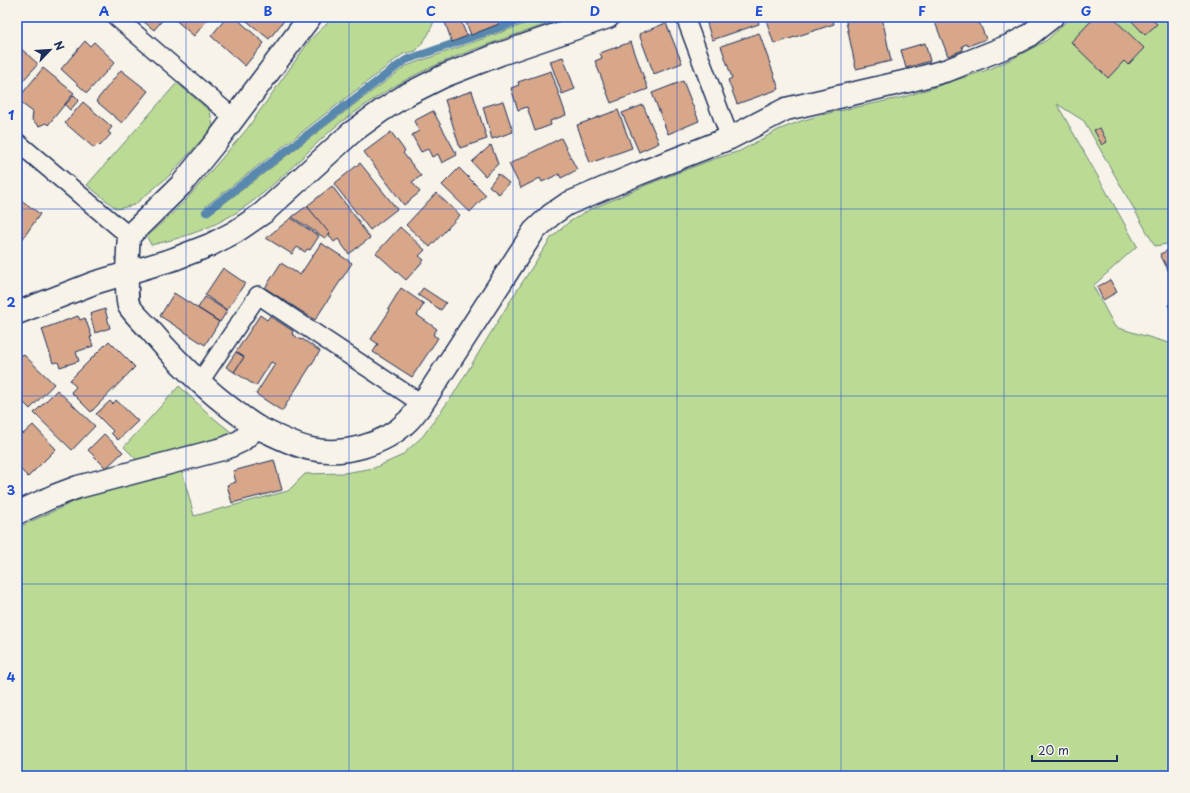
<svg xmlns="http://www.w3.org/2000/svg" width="1190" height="793" font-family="'Playpen Sans',sans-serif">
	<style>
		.green { fill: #bbdb95; stroke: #6b857a }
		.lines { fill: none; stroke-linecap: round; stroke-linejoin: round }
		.stream { stroke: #5888ad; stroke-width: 8 }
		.building { fill: #d8a78a; stroke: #1b2f5e }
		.lane-casing { stroke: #1b2f5e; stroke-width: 20 }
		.street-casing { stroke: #1b2f5e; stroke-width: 25 }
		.secondary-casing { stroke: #1b2f5e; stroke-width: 25 }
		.lane { stroke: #f7f3e8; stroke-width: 17 }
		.street { stroke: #f7f3e8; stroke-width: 22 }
		.secondary { stroke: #f7f3e8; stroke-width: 22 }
		.grid { fill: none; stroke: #1d4ed8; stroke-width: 1; stroke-opacity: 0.55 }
		.neatline { fill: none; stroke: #1d4ed8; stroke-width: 1.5 }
		.grid-label { font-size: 13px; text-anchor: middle; font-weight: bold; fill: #1d4ed8 }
	</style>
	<rect width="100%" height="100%" fill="#f7f3e8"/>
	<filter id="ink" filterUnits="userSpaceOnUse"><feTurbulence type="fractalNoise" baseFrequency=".025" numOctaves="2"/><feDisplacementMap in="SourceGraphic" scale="8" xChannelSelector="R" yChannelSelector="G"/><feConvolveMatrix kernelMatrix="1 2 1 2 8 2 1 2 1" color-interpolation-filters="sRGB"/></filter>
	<g filter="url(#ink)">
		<g class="green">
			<path d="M334,17H436L428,35L416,51L403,54L206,206L207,216L258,178L303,143L406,66L544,17H569C500,40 431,60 371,101C361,108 351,115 341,122C302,154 270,195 225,219C202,232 177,239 151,245L147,237L186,200L247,129L310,40Z"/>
			<path d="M1071,17H1173V243L1155,246L1084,121L1057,104L1137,246L1093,286L1115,327L1169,343L1173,346V776H17V528L84,497L128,483L182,470L194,516L288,491L305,474L344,473L374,468L401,456L423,436L453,395L509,303L551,238L569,222L589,210L649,184L711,160L740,151L778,130L801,121L829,113L904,97L990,69L1014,58L1047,40Z"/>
			<path d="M177,83L210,111L213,127L170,175L134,205L117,209L87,185Z"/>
			<path d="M179,386L211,416L231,432L224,440L139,462L124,447Z"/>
		</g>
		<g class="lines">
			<path class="stream" d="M206,212L396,67L406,60L530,17"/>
		</g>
		<g class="building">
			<path d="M138,17H165L154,30Z"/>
			<path d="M172,17H210L194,36Z"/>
			<path d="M227,17H235L264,43L245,66L211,36Z"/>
			<path d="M242,17H287L269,39Z"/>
			<path d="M443,17H459L467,36L452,42Z"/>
			<path d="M464,17H496L499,24L471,35Z"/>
			<path d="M500,17H520L502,23Z"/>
			<path d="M705,17H757L759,24L712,40Z"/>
			<path d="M765,17H832L834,24L774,44Z"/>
			<path d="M845,17H882L891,61L856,69Z"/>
			<path d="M933,17H977L986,39L968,46L967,44L962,46L963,50L948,56Z"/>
			<path d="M1095,17H1112L1144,48L1128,65L1124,61L1108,78L1071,42Z"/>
			<path d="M1128,17H1150L1157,24L1145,35Z"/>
			<path d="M666,23L682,63L654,74L639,34Z"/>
			<path d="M759,33L779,89L737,104L728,80L732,78L721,46Z"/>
			<path d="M85,41L90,46L94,42L115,62L87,93L61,69Z"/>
			<path d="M631,42L648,89L611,103L595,61L602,58L600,53Z"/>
			<path d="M925,43L930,61L906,68L901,50Z"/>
			<path d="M17,45L38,64L20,84L19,82L17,85Z"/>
			<path d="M563,57L575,89L562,94L550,61Z"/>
			<path d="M43,68L74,93L48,125L46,123L39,126L32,120L33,112L17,100Z"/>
			<path d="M121,70L148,91L122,123L96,101Z"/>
			<path d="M551,71L566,115L550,121L551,125L535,131L527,107L518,110L511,88L519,85L518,82Z"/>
			<path d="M683,81L699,121L668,134L652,93Z"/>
			<path d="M472,91L487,139L460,148L445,100Z"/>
			<path d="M74,95L79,100L70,110L65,105Z"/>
			<path d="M503,101L513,132L492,139L483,107Z"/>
			<path d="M83,102L112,127L108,132L111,134L100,146L98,144L94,148L65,123Z"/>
			<path d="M643,105L659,143L639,152L622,113Z"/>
			<path d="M618,110L632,148L590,163L577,125Z"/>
			<path d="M433,111L457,155L442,163L438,154L432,157L428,149L421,152L412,135L419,131L414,121Z"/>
			<path d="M1100,128L1107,142L1102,145L1094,130Z"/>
			<path d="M391,132L405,151L403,153L421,176L412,182L420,192L404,205L364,152Z"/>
			<path d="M561,138L577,170L561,178L559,174L542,182L540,178L521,188L509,164Z"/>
			<path d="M491,145L498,164L485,176L472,162Z"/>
			<path d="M360,163L397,209L370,230L334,184Z"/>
			<path d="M459,168L486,195L470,212L442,185Z"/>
			<path d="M498,174L509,183L499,194L489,186Z"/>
			<path d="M332,186L360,223H359L370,238L349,254L338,239L334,242L307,206Z"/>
			<path d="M436,193L460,215L430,247L406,225Z"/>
			<path d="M17,197L40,214L17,247Z"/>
			<path d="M307,206L330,234L325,238L292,217Z"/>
			<path d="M291,218L319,236L310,250L307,249L305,252L297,247L292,254L266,238Z"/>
			<path d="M400,227L425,250L419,256L424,260L406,280L376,253Z"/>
			<path d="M321,243L352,263L315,320L265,288L281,263L300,275Z"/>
			<path d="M1173,248V272L1170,274L1160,254Z"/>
			<path d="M223,268L245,283L227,310L205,295Z"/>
			<path d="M1110,280L1117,292L1103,300L1097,287Z"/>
			<path d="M401,288L424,304L417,315L437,329L433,335L438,338L412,377L373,352L378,344L371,339L390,310L388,309Z"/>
			<path d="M423,288L446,303L441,310L418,295Z"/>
			<path d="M174,293L219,322L205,345L160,316Z"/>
			<path d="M205,297L227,311L220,322L198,308Z"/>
			<path d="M1173,303V313L1168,305Z"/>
			<path d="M105,309L110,328L95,333L90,314Z"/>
			<path d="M260,315L267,320L270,316L293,331L292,334L301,340L302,339L320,351L282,411L256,394L275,364L271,362L256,386L234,372L244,357L236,352Z"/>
			<path d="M78,316L80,320L85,318L92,337H90L93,346L76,352L79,361L60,367L58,362L53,363L42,329Z"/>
			<path d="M109,341L135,367L91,412L71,392L76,387L70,380Z"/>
			<path d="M236,352L244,357L234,372L226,367Z"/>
			<path d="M23,354L54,384L30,409L17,396V360Z"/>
			<path d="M57,390L95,426L72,450L34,413Z"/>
			<path d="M116,400L138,421L118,440L111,433L113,431L96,414L110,401L113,404Z"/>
			<path d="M33,425L56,449L28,477L17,466V433L19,430L23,434Z"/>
			<path d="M104,434L123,452L106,468L88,450Z"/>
			<path d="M274,460L282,490L232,503L227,485L236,482L233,471Z"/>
		</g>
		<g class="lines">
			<defs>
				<g id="lane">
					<path d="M116,17L234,118"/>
					<path d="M685,17L730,138"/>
					<path d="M17,142L129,236"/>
					<path d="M199,383L258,295L422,404"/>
				</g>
				<g id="street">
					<path d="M257,427C216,400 183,369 151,331C145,324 134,314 129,306C125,299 128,248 129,236L181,185L219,138L310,17"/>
					<path d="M17,513L54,496L78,487L226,448L241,441L257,427C274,435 292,445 311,449C344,456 384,445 408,421C413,416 417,410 422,404L534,231L551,215L567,204L638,174L730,138L786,109L912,80L948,70L1011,45L1028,36L1052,17"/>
				</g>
				<path id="secondary" d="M17,313L94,283L174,259L210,245L235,232L263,213L351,133L381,111L406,95L444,76L500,54L608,17"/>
			</defs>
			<use href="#lane" class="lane-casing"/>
			<use href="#street" class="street-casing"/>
			<use href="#secondary" class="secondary-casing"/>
			<use href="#lane" class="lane"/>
			<use href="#street" class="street"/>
			<use href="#secondary" class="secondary"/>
		</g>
	</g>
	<path class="grid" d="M186,17V776M349,17V776M513,17V776M677,17V776M841,17V776M1004,17V776M17,209H1173M17,396H1173M17,584H1173"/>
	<rect width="1190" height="793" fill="none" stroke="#f7f3e8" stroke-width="44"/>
	<g transform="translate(50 50) rotate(65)" stroke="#f7f3e8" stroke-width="3" paint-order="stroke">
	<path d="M0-3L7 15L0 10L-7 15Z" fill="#1b2f5e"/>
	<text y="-6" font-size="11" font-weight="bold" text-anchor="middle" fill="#1b2f5e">N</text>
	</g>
	<path d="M1032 755v6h85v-6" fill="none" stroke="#1b2f5e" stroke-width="2"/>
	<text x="1038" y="755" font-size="12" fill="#1b2f5e" stroke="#f7f3e8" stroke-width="3" paint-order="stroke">20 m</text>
	<rect x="22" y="22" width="1146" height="749" class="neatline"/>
	<g class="grid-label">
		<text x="104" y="16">A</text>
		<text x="268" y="16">B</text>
		<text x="431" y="16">C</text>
		<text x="595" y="16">D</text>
		<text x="759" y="16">E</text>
		<text x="922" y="16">F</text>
		<text x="1086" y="16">G</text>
		<text x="11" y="120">1</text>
		<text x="11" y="307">2</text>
		<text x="11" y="495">3</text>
		<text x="11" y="682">4</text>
	</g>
</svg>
